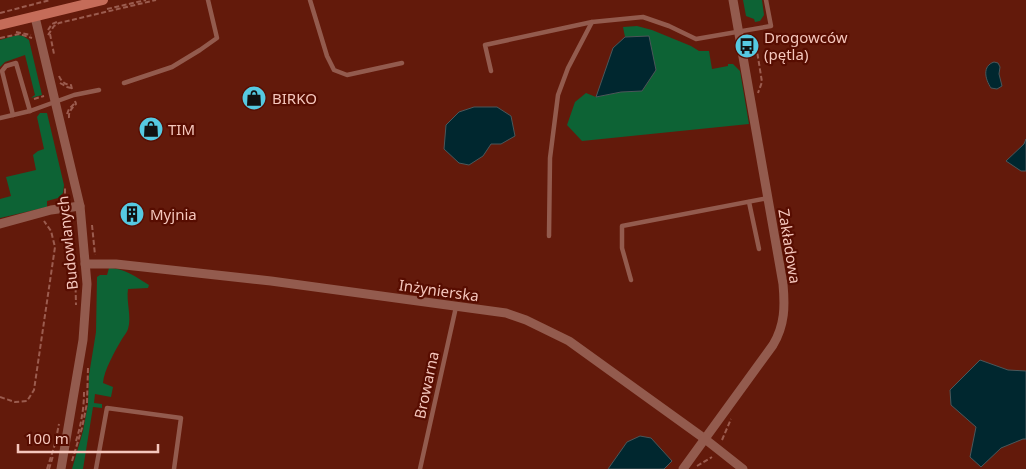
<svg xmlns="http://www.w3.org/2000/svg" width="1026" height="469" font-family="'Noto Sans',sans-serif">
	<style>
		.green { fill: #0d6335 }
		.water { fill: #00272f; stroke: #4a575a }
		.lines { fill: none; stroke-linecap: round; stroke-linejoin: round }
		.path { stroke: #9b5c4f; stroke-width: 2; stroke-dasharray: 5 2.5; stroke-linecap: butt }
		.lane { stroke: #935b4e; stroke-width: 4.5 }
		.street { stroke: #935b4e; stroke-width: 9 }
		.secondary { stroke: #c56c59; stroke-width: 10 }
		.labels { text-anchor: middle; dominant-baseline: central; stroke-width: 4.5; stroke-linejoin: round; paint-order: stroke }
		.poi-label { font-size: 15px; fill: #f5c7bd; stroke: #570d01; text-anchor: start }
		.street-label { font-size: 15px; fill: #f5c7bd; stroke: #570d01 }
	</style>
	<rect width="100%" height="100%" fill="#631a0b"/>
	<g class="green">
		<path d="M743,0H762L764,15L760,21L755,22L754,19L746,16Z"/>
		<path d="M637,26L652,30L691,46L699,51H709L712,69L728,66V64H733L740,71L749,124L582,141L567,125L575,102L586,93L596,97L621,92L643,90L656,70L648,36L625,37L623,27Z"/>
		<path d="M17,35L23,36L29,40L42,95L31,98L35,95L25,55L5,62L0,67V40Z"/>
		<path d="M40,113H47L64,185L63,193L58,198L47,201V207L0,218V199L11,196L6,177L36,170L33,155L38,151L44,149L37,117Z"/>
		<path d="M109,268C124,268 136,277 149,285L148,288L128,289C126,302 132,317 128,329C127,332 124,336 122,339C115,351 104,370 103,383L113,387L111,397L95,394L94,403L102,404V408L93,407L83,469H72L83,431L88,404L89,375L96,332L97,277L100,275H107Z"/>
	</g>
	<g class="water">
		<path d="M649,36L656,70L642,91L621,92L596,97L613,48L625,37Z"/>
		<path d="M994,62L998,63L1000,67L999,74L1002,86L997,89L991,88C985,79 982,66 994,62Z"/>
		<path d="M474,107H497L511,116L515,136L501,144H491L483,156L469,165L459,163L444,149L446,125L459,112Z"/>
		<path d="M1026,139V171H1021L1006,161L1024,144Z"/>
		<path d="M980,360L1008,370L1026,371V439H1023L1001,448L981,467L970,457L976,427L951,405L950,390Z"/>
		<path d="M640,436L651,438L672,461L664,469H608L627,442Z"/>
	</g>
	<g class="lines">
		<g class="path">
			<path d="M107,9L146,0"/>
			<path d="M0,13L50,0"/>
			<path d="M48,30L52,24L57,22"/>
			<path d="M16,32L31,35"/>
			<path d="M50,34L54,54"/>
			<path d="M48,35L54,26L59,23L156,0"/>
			<path d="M0,38L19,34L32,38"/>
			<path d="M750,41L756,48L757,51L762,82L758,93"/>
			<path d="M59,76C61,81 65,85 71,85L72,89"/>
			<path d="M60,83L67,87L71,88"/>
			<path d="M34,99L44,96"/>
			<path d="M67,114L69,109L76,102"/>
			<path d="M69,118C68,112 72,108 76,104L75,101"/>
			<path d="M60,199L65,194V186"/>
			<path d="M62,218L68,221L72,228"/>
			<path d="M92,225L95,255"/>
			<path d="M75,265L76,305"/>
			<path d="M0,397L15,402L27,401L34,390L55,247L51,231L44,221"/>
			<path d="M722,440L731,419"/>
			<path d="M76,441C81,425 84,409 84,392"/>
			<path d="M72,461L82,428L87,403L88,368"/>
			<path d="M697,466L712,457"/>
			<path d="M47,469L55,444L59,424"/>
			<path d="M49,469L53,456"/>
		</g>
		<g class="lane">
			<path d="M310,0L327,56L334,70L347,75L402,63"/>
			<path d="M491,71L485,45L592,22L643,17L669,26L696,39L771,26L766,0"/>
			<path d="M124,83L172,67L200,50L217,38L208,0"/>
			<path d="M13,115L2,71L6,66L16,63L30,111"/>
			<path d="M0,118L30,111L74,95L99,90"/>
			<path d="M749,202L759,249"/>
			<path d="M549,236L550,158L558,95L568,68L592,22"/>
			<path d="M631,280L622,248V226L768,198"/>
			<path d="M96,469L107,408L181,418L174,469"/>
			<path d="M420,469L456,307"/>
		</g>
		<g class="street">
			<path d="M35,17L80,206L87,284L83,340L61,469"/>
			<path d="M0,224L51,210L80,206"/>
			<path d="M85,264H116L271,281L506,313L526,320L569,341L705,439L743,469"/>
			<path d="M683,469L773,345C785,325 785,306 783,284L733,0"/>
		</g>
		<path class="secondary" d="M0,25L103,0"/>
	</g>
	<defs>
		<symbol id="bus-disc" viewBox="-11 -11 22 22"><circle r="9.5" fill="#56c9e1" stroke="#570d01"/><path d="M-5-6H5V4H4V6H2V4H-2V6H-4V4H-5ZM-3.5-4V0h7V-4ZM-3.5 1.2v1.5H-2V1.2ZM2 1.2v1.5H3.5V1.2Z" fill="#111"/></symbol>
		<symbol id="shop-disc" viewBox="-11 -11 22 22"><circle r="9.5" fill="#56c9e1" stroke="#570d01"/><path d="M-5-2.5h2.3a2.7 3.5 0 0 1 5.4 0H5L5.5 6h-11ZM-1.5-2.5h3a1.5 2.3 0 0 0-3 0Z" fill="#111"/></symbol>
		<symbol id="building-disc" viewBox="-11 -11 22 22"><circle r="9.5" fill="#56c9e1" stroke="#570d01"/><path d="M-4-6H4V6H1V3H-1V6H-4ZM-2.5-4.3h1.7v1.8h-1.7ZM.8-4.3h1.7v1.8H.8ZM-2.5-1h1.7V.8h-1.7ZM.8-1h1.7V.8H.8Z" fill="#111"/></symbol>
	</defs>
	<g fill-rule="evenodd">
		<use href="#bus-disc" x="733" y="32" width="28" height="28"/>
		<use href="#shop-disc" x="240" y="84" width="28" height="28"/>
		<use href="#shop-disc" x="137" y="115" width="28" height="28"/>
		<use href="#building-disc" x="118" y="200" width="28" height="28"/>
	</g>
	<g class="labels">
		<g class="poi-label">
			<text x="764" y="37">Drogowców<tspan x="764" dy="17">(pętla)</tspan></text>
			<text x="272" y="98">BIRKO</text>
			<text x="168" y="129">TIM</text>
			<text x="150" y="214">Myjnia</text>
		</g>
		<g class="street-label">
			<text transform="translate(67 243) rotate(-96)">Budowlanych</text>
			<text transform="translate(790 246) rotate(81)">Zakładowa</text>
			<text transform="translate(439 290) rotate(8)">Inżynierska</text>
			<text transform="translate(426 385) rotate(-78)">Browarna</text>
		</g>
	</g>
	<path d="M18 444v8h140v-8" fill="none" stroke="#f5c7bd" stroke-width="2.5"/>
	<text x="25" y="444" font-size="15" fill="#f5c7bd" stroke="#570d01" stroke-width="4" paint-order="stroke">100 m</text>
</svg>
